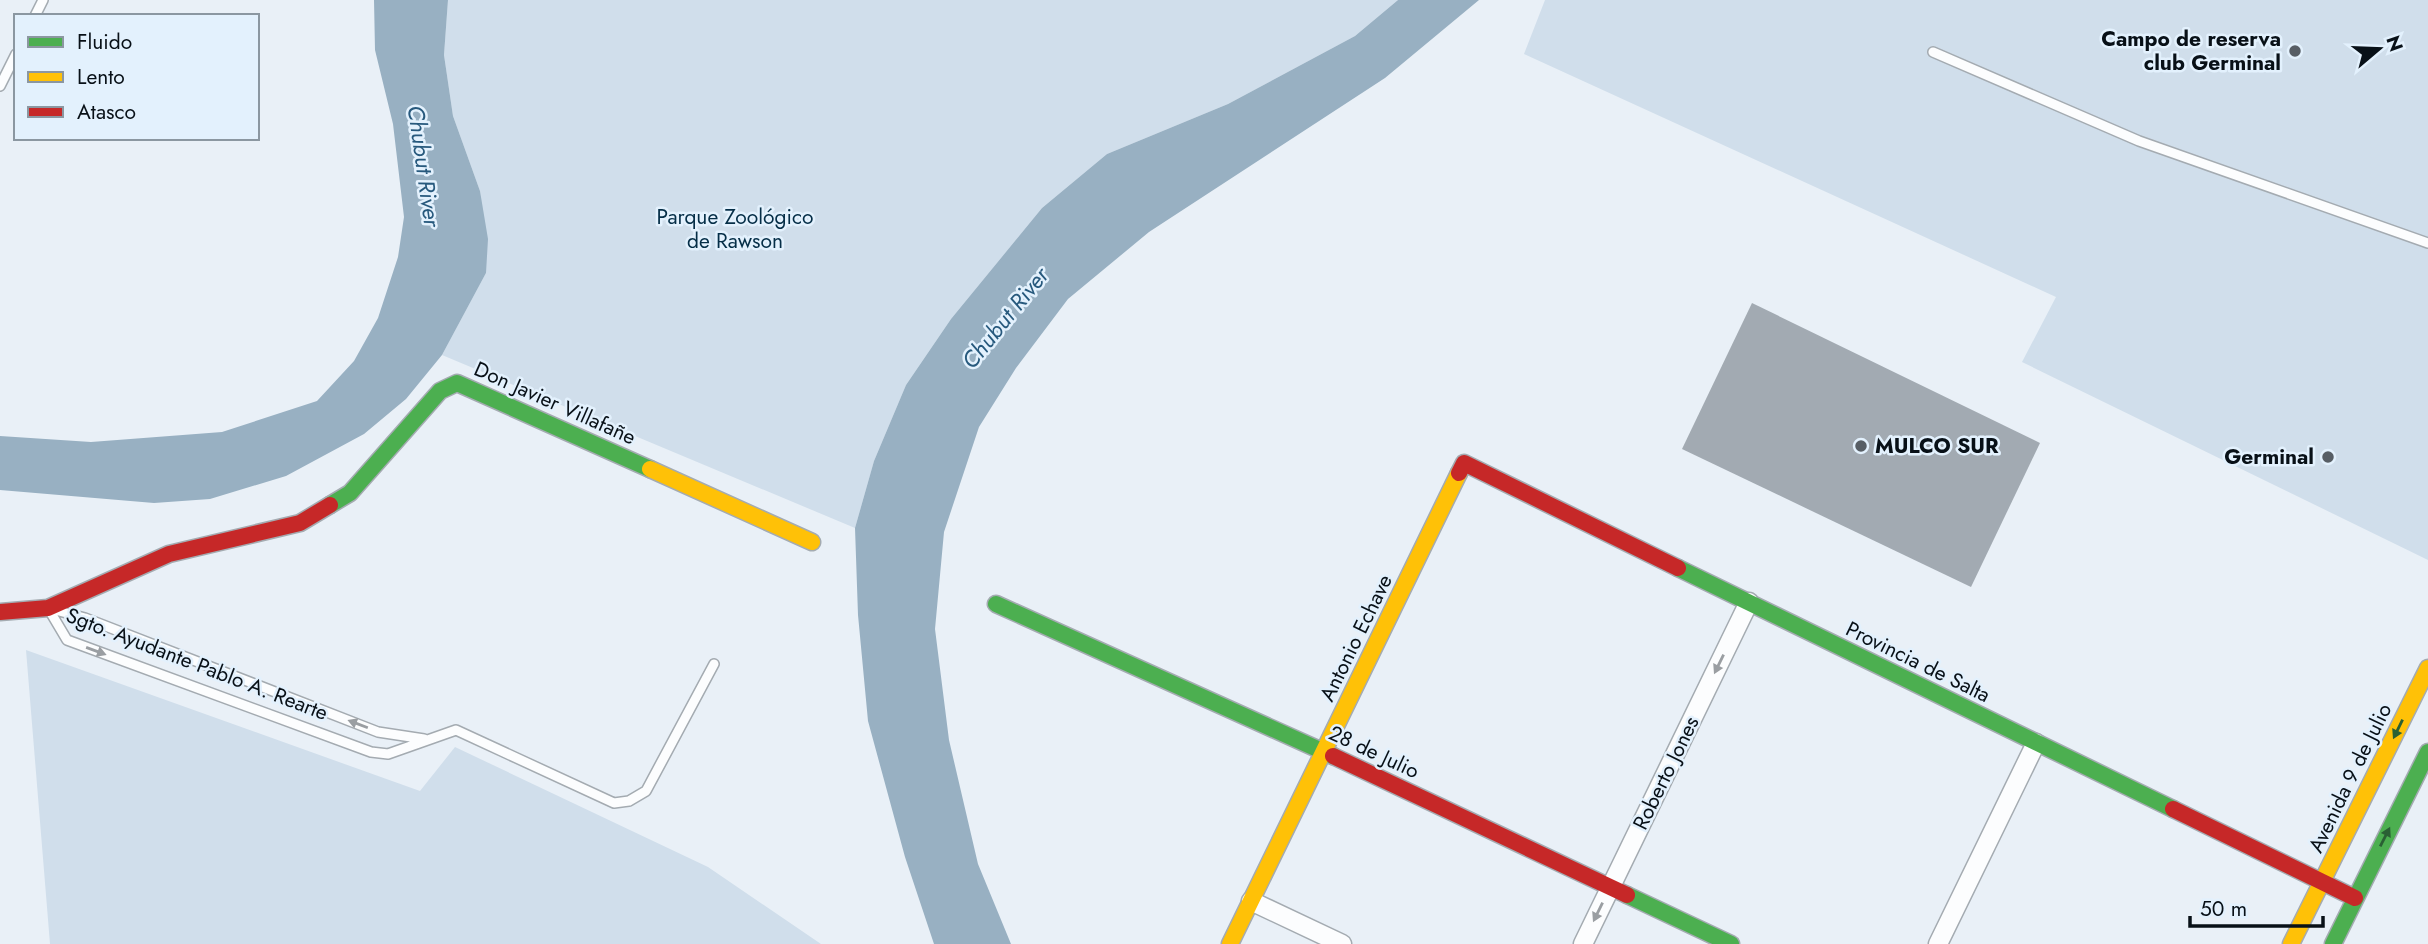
<svg xmlns="http://www.w3.org/2000/svg" width="2428" height="944" font-family="Jost,sans-serif">
	<style>
		.green { fill: #d0deeb }
		.water { fill: #98b0c2 }
		.building { fill: #a2aab2 }
		.lines { fill: none; stroke-linecap: round; stroke-linejoin: round }
		.lane-casing { stroke: #a4abb1; stroke-width: 12 }
		.street-casing { stroke: #a4abb1; stroke-width: 21 }
		.fast-casing { stroke: #a4abb1; stroke-width: 19 }
		.slow-casing { stroke: #a4abb1; stroke-width: 19 }
		.jam-casing { stroke: #a4abb1; stroke-width: 19 }
		.lane { stroke: #fcfdfe; stroke-width: 9 }
		.street { stroke: #fcfdfe; stroke-width: 18 }
		.fast { stroke: #4caf50; stroke-width: 16 }
		.slow { stroke: #ffc107; stroke-width: 16 }
		.jam { stroke: #c62828; stroke-width: 16 }
		.oneway { fill: #9a9ea2 }
		.oneway2 { fill: #2a6034 }
		.poi-dot { fill: #575e65; stroke: #e3f1fd; stroke-width: 2.5 }
		.labels { text-anchor: middle; dominant-baseline: central; stroke-width: 5; stroke-linejoin: round; paint-order: stroke }
		.poi-label { font-size: 21px; font-weight: bold; fill: #081017; stroke: #e3f1fd; text-anchor: end }
		.park-label { font-size: 21px; fill: #052e47; stroke: #e3f1fd }
		.street-label { font-size: 21px; fill: #081017; stroke: #e3f1fd }
		.water-label { font-size: 23px; font-style: italic; fill: #27597d; stroke: #e3f1fd }
	</style>
	<rect width="100%" height="100%" fill="#e9f0f7"/>
	<g class="green">
		<path d="M448,0H1398L1355,36L1228,104L1107,154L1042,208L951,319L906,385L874,461L855,528L442,355L486,273L480,191L453,116L444,55Z"/>
		<path d="M1545,0H2428V560L2022,362L2056,297L1524,54Z"/>
		<path d="M26,650L420,791L455,747L708,867L821,944H50Z"/>
	</g>
	<g class="water">
		<path d="M374,0H448L444,55L453,116L480,191L488,239L486,273L442,355L406,399L364,434L286,476L210,499L154,503L0,490V436L91,442L222,432L317,401L354,361L378,318L398,257L404,217L393,124L375,50Z"/>
		<path d="M1398,0H1479L1385,78L1149,232L1068,299L1016,368L979,427L944,532L935,629L949,740L978,864L1011,944H934L905,857L868,721L858,615L855,528L874,461L906,385L951,319L1042,208L1107,154L1228,104L1355,36Z"/>
	</g>
	<path class="building" d="M1752,303L2040,443L1971,587L1682,449Z"/>
	<g class="lines">
		<defs>
			<g id="lane">
				<path d="M35,16L43,0"/>
				<path d="M1933,52L2139,141L2428,243"/>
				<path d="M0,86L16,54"/>
				<path d="M424,739L378,732L85,618L48,608L67,640L371,752L388,754L456,730L614,803L629,801L646,791L714,664"/>
			</g>
			<g id="street">
				<path d="M1251,901L1342,944"/>
				<path d="M1583,944L1749,602"/>
				<path d="M1938,944L2036,743"/>
			</g>
			<g id="fast">
				<path d="M330,505L350,493L440,391L457,383L650,469"/>
				<path d="M1678,568L2173,809"/>
				<path d="M996,604L1333,756"/>
				<path d="M1627,895L1731,944"/>
				<path d="M2333,944L2428,752"/>
			</g>
			<g id="slow">
				<path d="M650,469L812,542"/>
				<path d="M1230,944L1459,473"/>
				<path d="M2291,944L2428,668"/>
			</g>
			<g id="jam">
				<path d="M1459,473L1464,463L1678,568"/>
				<path d="M0,612L48,608L169,554L300,523L330,505"/>
				<path d="M1333,756L1627,895"/>
				<path d="M2173,809L2355,898"/>
			</g>
		</defs>
		<use href="#lane" class="lane-casing"/>
		<use href="#street" class="street-casing"/>
		<use href="#fast" class="fast-casing"/>
		<use href="#slow" class="slow-casing"/>
		<use href="#jam" class="jam-casing"/>
		<use href="#lane" class="lane"/>
		<use href="#street" class="street"/>
		<use href="#fast" class="fast"/>
		<use href="#slow" class="slow"/>
		<use href="#jam" class="jam"/>
	</g>
	<defs><path id="oneway-solid" d="M-6-.8H1V-3.2L6.5 0L1 3.2V.8H-6Z" transform="scale(1.75)"/></defs>
	<g class="oneway">
		<use href="#oneway-solid" transform="translate(96 651) rotate(20)"/>
		<use href="#oneway-solid" transform="translate(1719 664) rotate(116)"/>
		<use href="#oneway-solid" transform="translate(358 724) rotate(-159)"/>
		<use href="#oneway-solid" transform="translate(1598 912) rotate(116)"/>
	</g>
	<g class="oneway2">
		<use href="#oneway-solid" transform="translate(2398 729) rotate(116)"/>
		<use href="#oneway-solid" transform="translate(2385 837) rotate(-63)"/>
	</g>
	<g class="poi-dot">
		<circle cx="2295" cy="51" r="7"/>
		<circle cx="1861" cy="446" r="7"/>
		<circle cx="2328" cy="457" r="7"/>
	</g>
	<g class="labels">
		<g class="poi-label">
			<text x="2281" y="39">Campo de reserva<tspan x="2281" dy="24">club Germinal</tspan></text>
			<text x="1875" y="446" text-anchor="start">MULCO SUR</text>
			<text x="2314" y="457">Germinal</text>
		</g>
		<g class="park-label">
			<text x="735" y="217">Parque Zoológico<tspan x="735" dy="24">de Rawson</tspan></text>
		</g>
		<g class="street-label">
			<text transform="translate(555 403) rotate(24)">Don Javier Villafañe</text>
			<text transform="translate(1356 638) rotate(-64)">Antonio Echave</text>
			<text transform="translate(1918 662) rotate(26)">Provincia de Salta</text>
			<text transform="translate(197 664) rotate(21)">Sgto. Ayudante Pablo A. Rearte</text>
			<text transform="translate(1374 752) rotate(25)">28 de Julio</text>
			<text transform="translate(1666 773) rotate(-64)">Roberto Jones</text>
			<text transform="translate(2350 778) rotate(-64)">Avenida 9 de Julio</text>
		</g>
		<g class="water-label">
			<text transform="translate(424 166) rotate(82)">Chubut River</text>
			<text transform="translate(1005 318) rotate(-51)">Chubut River</text>
		</g>
	</g>
	<rect x="14" y="14" width="245" height="126" fill="#e3f1fd" stroke="#8b97a1" stroke-width="2"/>
	<rect x="28" y="37" width="35" height="10" fill="#4caf50" stroke="#8b97a1" stroke-width="2"/>
	<text x="77" y="49" font-size="21" fill="#081017">Fluido</text>
	<rect x="28" y="72" width="35" height="10" fill="#ffc107" stroke="#8b97a1" stroke-width="2"/>
	<text x="77" y="84" font-size="21" fill="#081017">Lento</text>
	<rect x="28" y="107" width="35" height="10" fill="#c62828" stroke="#8b97a1" stroke-width="2"/>
	<text x="77" y="119" font-size="21" fill="#081017">Atasco</text>
	<g transform="translate(2379 49) rotate(71)" stroke="#e3f1fd" stroke-width="5" paint-order="stroke">
	<path d="M0-5L12 26L0 18L-12 26Z" fill="#081017"/>
	<text y="-10" font-size="19" font-weight="bold" text-anchor="middle" fill="#081017">N</text>
	</g>
	<path d="M2190 916v10h133v-10" fill="none" stroke="#081017" stroke-width="3.5"/>
	<text x="2200" y="916" font-size="21" fill="#081017" stroke="#e3f1fd" stroke-width="5" paint-order="stroke">50 m</text>
</svg>
